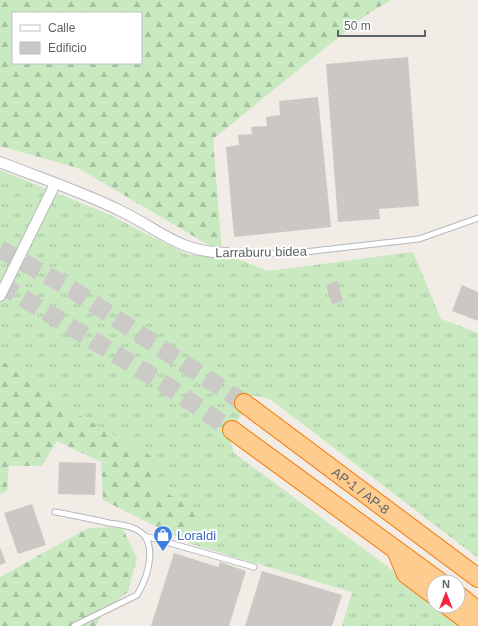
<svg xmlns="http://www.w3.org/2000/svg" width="478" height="626" font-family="Helvetica,sans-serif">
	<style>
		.grass { fill: url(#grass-tufts) }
		.forest { fill: url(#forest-firs); fill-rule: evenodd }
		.building { fill: #ccc7c3 }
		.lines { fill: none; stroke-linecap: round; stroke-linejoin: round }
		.motorway-tunnel { stroke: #cccac6; stroke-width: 18; stroke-dasharray: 18 9; stroke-linecap: butt }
		.service-casing { stroke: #b4b8bc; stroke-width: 7 }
		.minor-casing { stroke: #b4b8bc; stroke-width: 12 }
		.motorway-casing { stroke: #f77800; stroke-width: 20 }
		.service { stroke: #fff; stroke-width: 5 }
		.minor { stroke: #fff; stroke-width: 10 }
		.motorway { stroke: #ffcc8f; stroke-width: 18 }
		.labels { text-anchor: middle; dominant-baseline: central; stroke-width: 4; stroke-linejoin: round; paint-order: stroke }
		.street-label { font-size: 13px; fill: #5d6468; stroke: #fff }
		.shop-label { font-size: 13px; fill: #366cbe; stroke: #fff; text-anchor: start }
	</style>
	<defs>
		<pattern id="grass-tufts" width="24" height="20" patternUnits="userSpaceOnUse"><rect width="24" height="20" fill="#c9eac1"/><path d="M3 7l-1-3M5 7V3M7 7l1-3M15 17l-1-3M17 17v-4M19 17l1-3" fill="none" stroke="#a6c1a1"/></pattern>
		<pattern id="forest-firs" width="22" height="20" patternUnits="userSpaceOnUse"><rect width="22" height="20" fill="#c9eac1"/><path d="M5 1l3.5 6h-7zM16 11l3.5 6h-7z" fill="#a6c1a1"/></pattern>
	</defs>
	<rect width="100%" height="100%" fill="#f1ece6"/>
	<path class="grass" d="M0,170L110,215L188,255L222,253L268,271L413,252L441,319L478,333V558L270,399L252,395L229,436L234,453L434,601V606H441L467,626H342L352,592L191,544L206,514L151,485L53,400L0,359Z"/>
	<g class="forest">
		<path d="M0,0H391L366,15L213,139L222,253L78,168L0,146ZM13,13H141V63H13Z"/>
		<path d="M0,359L53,400L153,457L151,485L206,514L191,544L103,500L101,462L57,441L42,466H9L7,491L0,494Z"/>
		<path d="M122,527L137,558L128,592L105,609L96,626H0V577L88,528Z"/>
	</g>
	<g class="building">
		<path d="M408,57L419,206L379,209L380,219L338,222L326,64Z"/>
		<path d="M318,97L331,227L234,237L226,147L239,145L238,135L252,134L251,127L267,126L266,117L280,115L279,101Z"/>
		<path d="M337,281L343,301L332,304L326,285Z"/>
		<path d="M462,285L478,292V321L452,311Z"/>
		<path d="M59,462L96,463L95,495L58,494Z"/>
		<path d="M32,504L46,545L18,554L4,513Z"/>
		<path d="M0,547L6,563L0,565Z"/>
		<path d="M174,553L218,567L220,562L246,571L229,626H151Z"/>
		<path d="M262,571L342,595L332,626H245Z"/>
	</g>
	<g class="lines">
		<g class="motorway-tunnel">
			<path d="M0,249L73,290L244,403"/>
			<path d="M0,284L160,381L232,430"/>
		</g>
		<defs>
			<g id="service">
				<path d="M227,253L287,254L419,239L478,218"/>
				<path d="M55,512C73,515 91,519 109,523C117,524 126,525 133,528C161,538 148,577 137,595L74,626"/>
				<path d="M145,536L254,567"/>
			</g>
			<g id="minor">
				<path d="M0,162C40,178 83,192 121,211C162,231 178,252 227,253"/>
				<path d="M0,296L55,184"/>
			</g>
			<g id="motorway">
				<path id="s1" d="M244,403L478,578"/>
				<path d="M232,430L440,582"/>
				<path d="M396,550L406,574L434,595"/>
				<path d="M458,595L478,611"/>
				<path d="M448,606L475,626"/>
			</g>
		</defs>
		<use href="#service" class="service-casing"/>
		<use href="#minor" class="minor-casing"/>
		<use href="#motorway" class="motorway-casing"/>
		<use href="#service" class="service"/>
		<use href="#minor" class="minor"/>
		<use href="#motorway" class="motorway"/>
	</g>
	<defs>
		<symbol id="shop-pin" viewBox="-11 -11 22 30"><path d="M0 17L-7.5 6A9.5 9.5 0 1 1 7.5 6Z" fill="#3f7fe0" stroke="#fff"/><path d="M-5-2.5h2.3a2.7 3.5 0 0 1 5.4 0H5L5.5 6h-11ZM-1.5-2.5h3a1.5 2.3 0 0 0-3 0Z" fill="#fff"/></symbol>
	</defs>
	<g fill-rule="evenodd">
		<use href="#shop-pin" x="152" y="524" width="22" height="30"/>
	</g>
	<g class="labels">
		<g class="street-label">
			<text transform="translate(261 252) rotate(-1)">Larraburu bidea</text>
			<text stroke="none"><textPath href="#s1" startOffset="146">AP-1 / AP-8</textPath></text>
		</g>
		<g class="shop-label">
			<text x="177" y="535">Loraldi</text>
		</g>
	</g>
	<rect x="12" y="12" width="130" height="52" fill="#ffffff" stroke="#bec1c3"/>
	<rect x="20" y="25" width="20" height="6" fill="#ffffff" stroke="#bec1c3"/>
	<text x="48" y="32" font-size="12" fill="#5d6468">Calle</text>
	<rect x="20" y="42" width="20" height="12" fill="#ccc7c3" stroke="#bec1c3"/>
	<text x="48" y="52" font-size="12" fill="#5d6468">Edificio</text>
	<g transform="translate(446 594)"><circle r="19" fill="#ffffff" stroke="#bec1c3"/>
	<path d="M0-3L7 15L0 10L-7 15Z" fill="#f72640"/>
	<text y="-6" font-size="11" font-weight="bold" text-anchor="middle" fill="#5d6468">N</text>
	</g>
	<path d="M338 30v6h87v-6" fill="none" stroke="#5d6468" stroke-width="2"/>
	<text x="344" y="30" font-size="12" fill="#5d6468" stroke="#ffffff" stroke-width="3" paint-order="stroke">50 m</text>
</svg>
